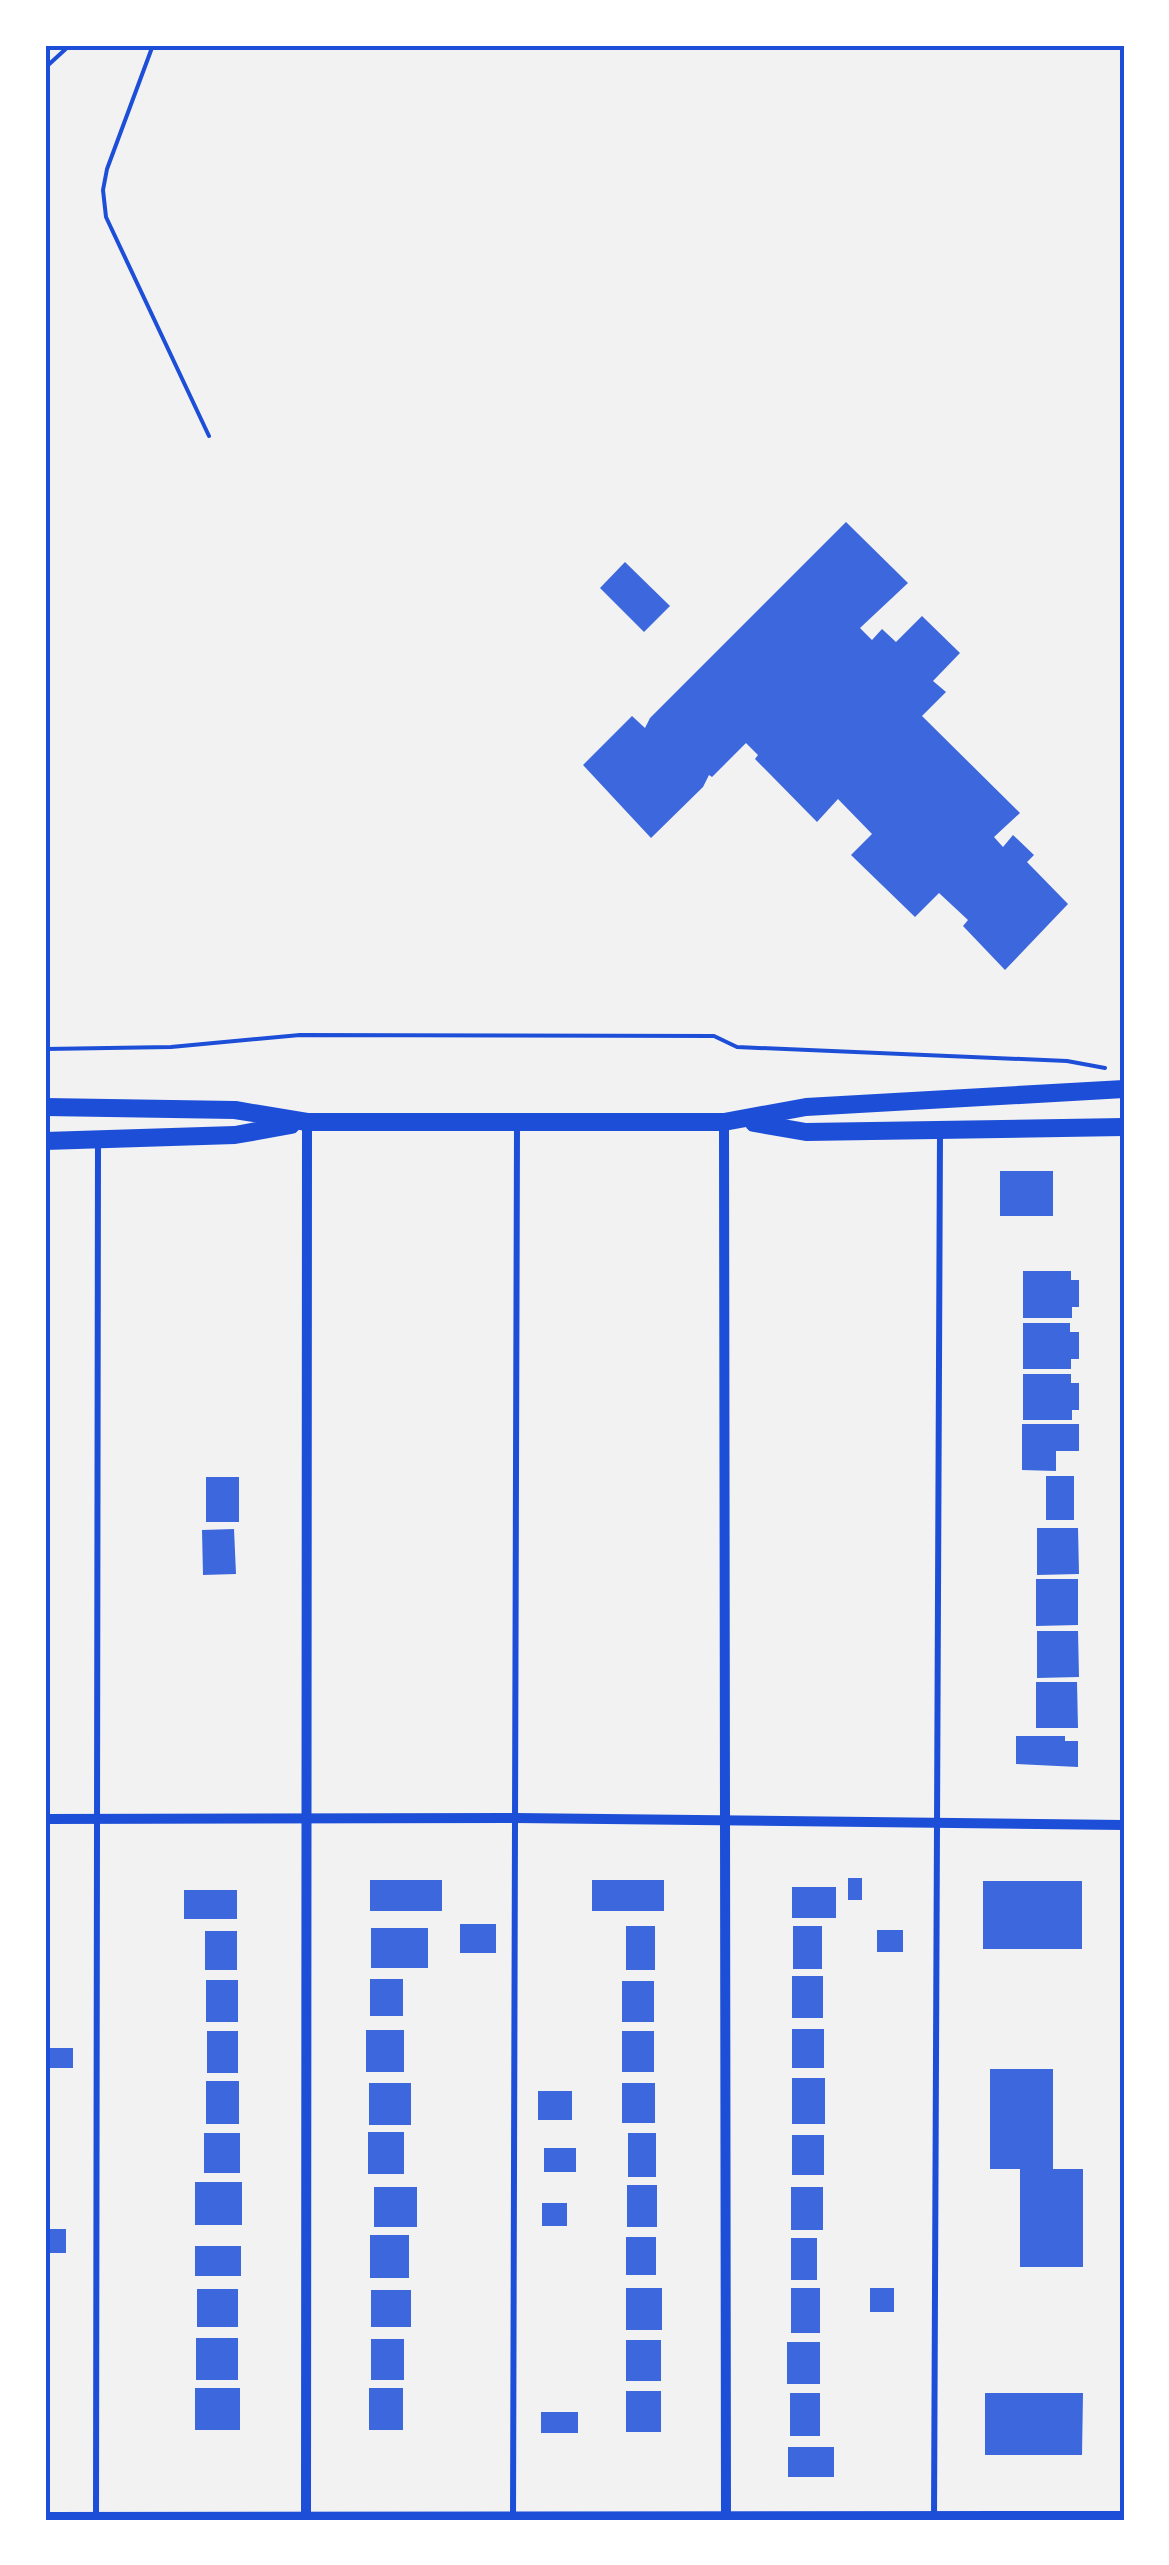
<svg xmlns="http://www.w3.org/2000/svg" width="1169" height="2565" font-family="'Alegreya Sans',sans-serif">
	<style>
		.building { fill: #3d67dc }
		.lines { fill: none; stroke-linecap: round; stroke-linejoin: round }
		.path { stroke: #1d4ed8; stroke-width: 4 }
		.service { stroke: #1d4ed8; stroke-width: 6 }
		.minor { stroke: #1d4ed8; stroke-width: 10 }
		.secondary { stroke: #1d4ed8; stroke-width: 18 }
		.neatline { fill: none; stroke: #1d4ed8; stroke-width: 4 }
	</style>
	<rect width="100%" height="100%" fill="#f2f2f2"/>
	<g class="building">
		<path d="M846,522L908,583L860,628L872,640L882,629L896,642L922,616L960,653L933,681L946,692L922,716L1020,813L994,837L1003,847L1013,835L1034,855L1027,862L1068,904L1005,970L963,926L968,920L939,893L915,917L851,855L872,834L838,799L817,822L755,759L758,755L746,743L712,777L709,775L703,787L651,838L583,765L632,716L645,728L650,718Z"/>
		<path d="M625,562L670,606L644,632L600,588Z"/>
		<rect x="1000" y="1171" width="53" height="45"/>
		<path d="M1023,1271H1071V1280H1079V1307H1072V1318H1023Z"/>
		<path d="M1023,1323H1070V1332H1079V1359H1071V1369H1023Z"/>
		<path d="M1023,1374H1071V1383H1079V1410H1072V1420H1023Z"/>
		<path d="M1022,1424H1079V1451H1056V1471L1022,1470Z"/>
		<rect x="1046" y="1476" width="28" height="44"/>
		<rect x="206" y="1477" width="33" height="45"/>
		<path d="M1037,1528H1078L1079,1574L1037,1575Z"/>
		<path d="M234,1529L236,1574L203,1575L202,1530Z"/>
		<path d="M1036,1579H1078V1625L1036,1626Z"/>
		<path d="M1037,1631H1078L1079,1677L1037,1678Z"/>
		<path d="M1036,1682H1077L1078,1728H1036Z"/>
		<path d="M1016,1736H1065V1741H1078V1767L1016,1764Z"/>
		<rect x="848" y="1878" width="14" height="22"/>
		<rect x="370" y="1880" width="72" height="31"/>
		<rect x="592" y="1880" width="72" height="31"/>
		<rect x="983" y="1881" width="99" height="68"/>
		<rect x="792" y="1887" width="44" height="31"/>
		<rect x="184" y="1890" width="53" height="29"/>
		<rect x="460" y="1924" width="36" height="29"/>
		<rect x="626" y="1926" width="29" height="44"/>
		<rect x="793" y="1926" width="29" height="43"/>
		<rect x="371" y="1928" width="57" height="40"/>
		<rect x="877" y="1930" width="26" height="22"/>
		<rect x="205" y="1931" width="32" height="39"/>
		<rect x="792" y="1976" width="31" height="42"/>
		<rect x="370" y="1979" width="33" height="37"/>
		<rect x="206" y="1980" width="32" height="42"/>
		<rect x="622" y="1981" width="32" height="41"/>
		<rect x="792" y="2029" width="32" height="39"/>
		<rect x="366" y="2030" width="38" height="42"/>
		<rect x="207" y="2031" width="31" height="42"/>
		<rect x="622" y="2031" width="32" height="41"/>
		<rect x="47" y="2048" width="26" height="20"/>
		<path d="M990,2069H1053V2169H1083V2267H1020V2169H990Z"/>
		<rect x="792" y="2078" width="33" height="46"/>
		<rect x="206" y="2081" width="33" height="43"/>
		<rect x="369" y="2083" width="42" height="42"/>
		<rect x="622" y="2083" width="33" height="40"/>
		<rect x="538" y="2091" width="34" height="29"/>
		<rect x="368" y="2132" width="36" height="42"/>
		<rect x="204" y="2133" width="36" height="40"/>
		<rect x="628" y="2133" width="28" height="44"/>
		<rect x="792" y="2135" width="32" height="40"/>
		<rect x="544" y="2148" width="32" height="24"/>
		<rect x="195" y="2182" width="47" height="43"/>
		<rect x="627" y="2185" width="30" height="42"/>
		<rect x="374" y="2187" width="43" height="40"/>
		<rect x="791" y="2187" width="32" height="43"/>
		<rect x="542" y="2203" width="25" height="23"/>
		<rect x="45" y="2229" width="21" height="24"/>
		<rect x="370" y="2235" width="39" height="43"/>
		<rect x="626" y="2237" width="30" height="38"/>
		<rect x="791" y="2238" width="26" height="42"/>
		<rect x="195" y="2246" width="46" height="30"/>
		<rect x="626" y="2288" width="36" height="42"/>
		<rect x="791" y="2288" width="29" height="45"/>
		<rect x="870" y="2288" width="24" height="24"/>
		<rect x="197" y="2289" width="41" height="38"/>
		<rect x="371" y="2290" width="40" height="37"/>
		<rect x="196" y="2338" width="42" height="42"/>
		<rect x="371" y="2339" width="33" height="41"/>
		<rect x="626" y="2340" width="35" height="41"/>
		<rect x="787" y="2342" width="33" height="42"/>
		<rect x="195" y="2388" width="45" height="42"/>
		<rect x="369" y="2388" width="34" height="42"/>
		<rect x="626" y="2391" width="35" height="41"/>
		<rect x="790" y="2393" width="30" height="43"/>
		<path d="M985,2393H1083L1082,2455H985Z"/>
		<rect x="541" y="2412" width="37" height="21"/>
		<rect x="788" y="2447" width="46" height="30"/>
	</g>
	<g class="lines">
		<g class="path">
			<path d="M153,45L107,169L103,190L106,217L209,436"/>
			<path d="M45,68L70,45"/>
			<path d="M45,1049L171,1047L300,1035L714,1036L737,1047L1067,1061L1105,1068"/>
		</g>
		<g class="service">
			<path d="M96,2519L98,1142"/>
			<path d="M513,2519L517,1126"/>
			<path d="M934,2519L940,1132"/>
		</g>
		<g class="minor">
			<path d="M724,1122L726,2520"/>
			<path d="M45,1819L515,1818L1124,1825"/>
			<path d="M45,2517L1124,2516"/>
			<path d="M306,2520L307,1122"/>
		</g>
		<g class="secondary">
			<path d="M45,1107L235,1110L307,1122H724L806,1107L1124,1089"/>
			<path d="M754,1123L806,1132L1124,1127"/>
			<path d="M45,1141L235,1135L291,1125"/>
		</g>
	</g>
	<rect width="1169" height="2565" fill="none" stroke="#ffffff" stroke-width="95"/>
	<rect x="48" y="48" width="1074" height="2470" class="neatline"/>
</svg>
